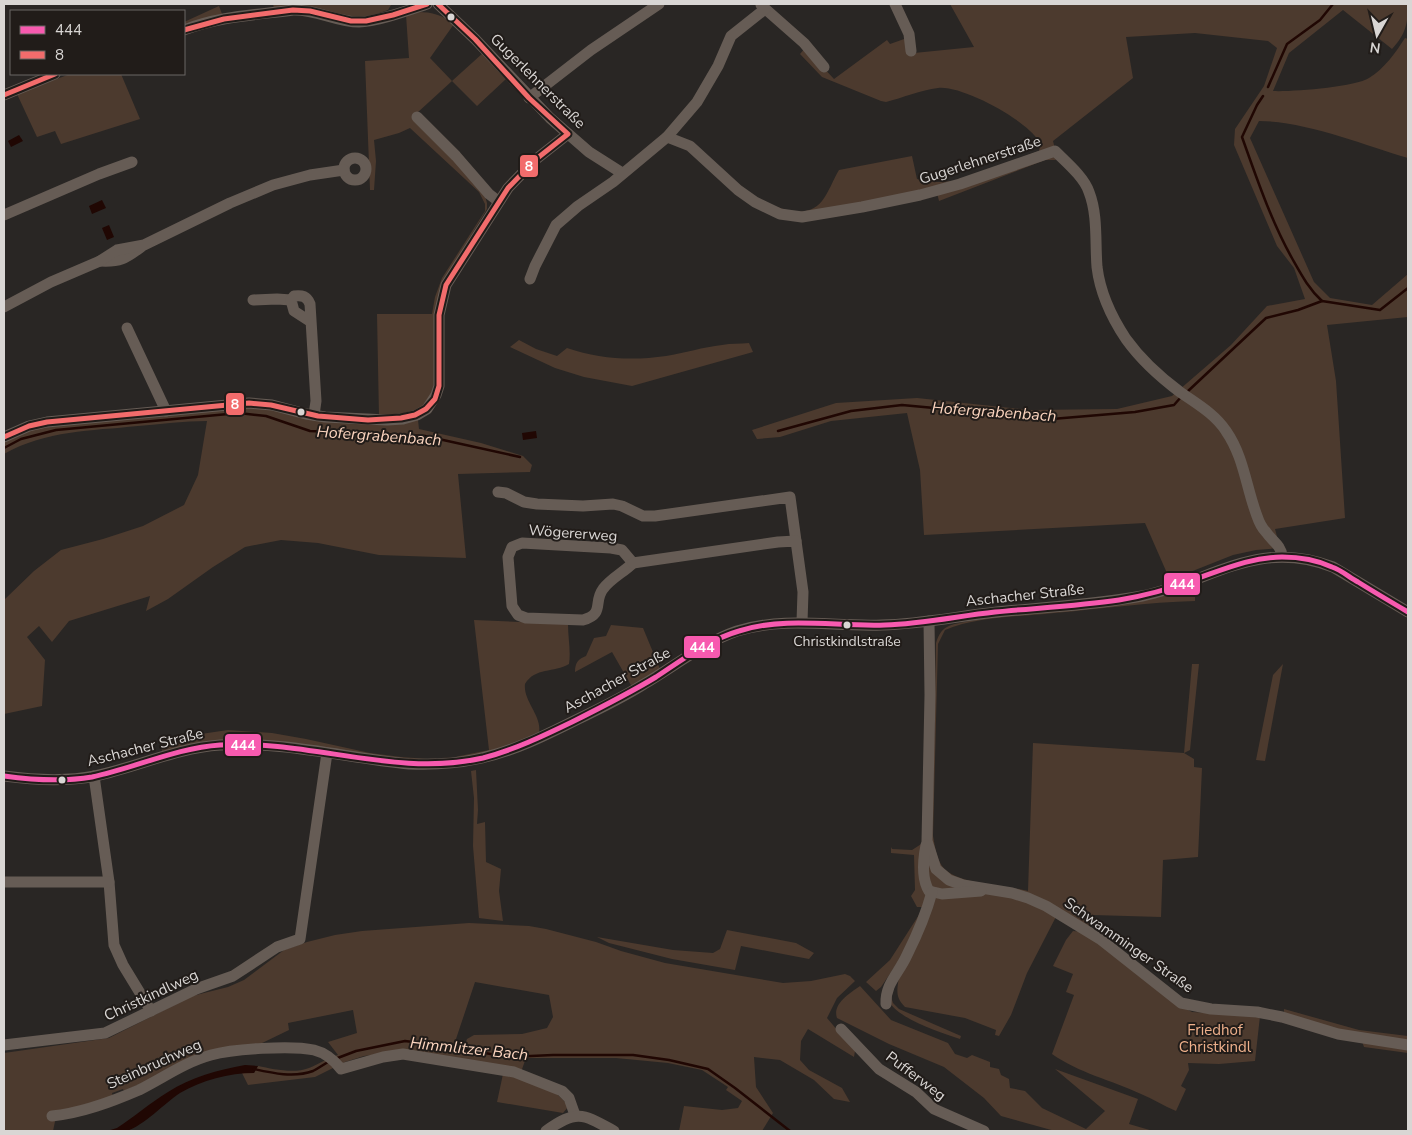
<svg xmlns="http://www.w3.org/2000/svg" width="1412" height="1135" font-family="'Nunito Sans',sans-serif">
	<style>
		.green { fill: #4c3a2e; fill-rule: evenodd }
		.water { fill: #200703 }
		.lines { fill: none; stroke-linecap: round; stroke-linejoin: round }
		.stream { stroke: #200703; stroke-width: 2.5 }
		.minor { stroke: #665c55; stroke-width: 11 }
		.bus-1-casing { stroke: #211c19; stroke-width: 9 }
		.bus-2-casing { stroke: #211c19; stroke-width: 9 }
		.bus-1 { stroke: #f75aaf; stroke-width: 5 }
		.bus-2 { stroke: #f26c6c; stroke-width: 5 }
		.bus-dot { fill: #d9d6d4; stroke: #211c19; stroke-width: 2 }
		.labels { text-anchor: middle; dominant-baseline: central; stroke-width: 4; stroke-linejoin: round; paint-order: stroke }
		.bus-label { font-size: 14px; fill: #d9d6d4; stroke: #211c19 }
		.street-label { font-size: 15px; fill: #d9d6d4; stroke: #211c19 }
		.park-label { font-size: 15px; fill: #eeb08b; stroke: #211c19 }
		.water-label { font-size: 16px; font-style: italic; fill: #fcd5bf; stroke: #211c19 }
		.line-badge { stroke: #211c19; stroke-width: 2 }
		.badge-label { font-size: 14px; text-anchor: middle; font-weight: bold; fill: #fff }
	</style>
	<rect width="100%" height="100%" fill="#292624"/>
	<g class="green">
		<path d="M273,4H391V5L388,10L368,17L360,18L274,8Z"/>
		<path d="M950,4H1408C1408,23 1406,34 1392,49L1343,10L1289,53L1273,91C1291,92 1355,87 1369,78C1384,69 1396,52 1405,38L1408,39V158C1364,145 1305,121 1259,121L1250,138L1314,282L1330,298L1372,305L1408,274V317L1327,325L1336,381L1345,518L1275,529L1280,548L1256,550L1233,555L1170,580L1145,523L924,535L920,470L907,413L831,421L780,437L757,439L752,430L836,403L917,398L1031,410L1117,409L1172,396L1231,345L1267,306L1305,299L1294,268L1277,246L1234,145L1235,129L1264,86L1277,48L1268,41L1195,33L1126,37L1133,78L1053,141L1055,149L919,193L790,214L751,197L750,195C771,204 803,224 822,201C829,192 833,180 839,170L912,156L917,179L938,182L955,181L1039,151C1040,147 1040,144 1038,140C1026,120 962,85 938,88C921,90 902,98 886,102L881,101L822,77L800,54L805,48L834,79L887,40L890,44L907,38L914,53L974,47Z"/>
		<path d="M219,6L222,14L184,26V22Z"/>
		<path d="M417,12C433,12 442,15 454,24L430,58L452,81L483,53L506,79L477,106L452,81L417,113L485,196L487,203V209L444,280L436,381L429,402L413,413L379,417L377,314H432L435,297L442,278L485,211V204L479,192L410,128L399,133L374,140L376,161L374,190H370L365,61L409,58L406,15Z"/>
		<path d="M70,74H121L140,119L61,144L55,131L37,137L17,94Z"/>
		<path d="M1045,157H1054L1056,160H1045L939,201L937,193Z"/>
		<path d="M519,340L536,349L557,356L567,348C599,359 632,361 666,356C685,353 703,347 722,345C731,343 740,344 749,343L753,352L632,386L584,377L555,368L510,347Z"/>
		<path d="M256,407L418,420L419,429L481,443L523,456L532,465L530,472L458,474L466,558L379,555L318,543L281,540L245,547L213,567L168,599L146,611L150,596L69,621L52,642L39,626L27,637L45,660L42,706L4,714V600L34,571L61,550L103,539L143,526L184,505L198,475L207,421C184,421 161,424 138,426C90,431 47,430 4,454V442L37,428Z"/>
		<path d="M1195,584V601C1148,602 1101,609 1054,613C1018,617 978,616 945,630L938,644L933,836C935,846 936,857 942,866C956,885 1005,885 1028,891L1033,743L1184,753L1192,664H1199L1190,750L1184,753L1194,759V767L1202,768L1198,857L1163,860L1161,917L1093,915L1089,928L1060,909L1027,973L1011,1015L999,1036L995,1035L996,1030L965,1018L905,1007C895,997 897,990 899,977C901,970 901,963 902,956L881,987L876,991L866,982L890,960L924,907H917L911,896L915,890L914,855L891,853V847L892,849L912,850L932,837L936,643C942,624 951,625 969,621Z"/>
		<path d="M474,620L568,624C568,638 571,651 569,664C554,673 535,667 525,684C523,701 542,716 539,732L508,746L473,756L417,760L312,747L162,751L160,740L228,730L272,733L306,739L370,753L401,757L428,759L455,757L489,750Z"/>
		<path d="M611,625L643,628L660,669L632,687L612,652L575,672C575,663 578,659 586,656L594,638L606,636Z"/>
		<path d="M1283,664L1265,761L1256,760L1273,675Z"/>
		<path d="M476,770L478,810L477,824L485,822L486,862L501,869L499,891L503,921L479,918L473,846L474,798L471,771Z"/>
		<path d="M469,923L529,926L546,929L596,942L621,951L665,963L783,983L811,981L845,974L850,976L855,981L837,998L827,1018L855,1051L854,1057L808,1029L801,1041L800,1060L809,1070L842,1088L850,1102L834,1099L814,1080L780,1060L754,1057L756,1087L773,1113L762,1131H679L684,1106L722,1110L738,1108L742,1101L726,1090L728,1087L702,1070L668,1063L616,1058H526L521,1072L380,1054L364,1056L345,1062L315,1077L248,1085L242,1073H254L258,1066C273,1069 294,1074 309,1068C319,1064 327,1058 338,1055L328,1042L357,1033L353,1010L288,1023L289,1030L258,1045L162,1074L124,1091L123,1089L112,1093L113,1097L57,1112L53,1131H4V1053L109,1038L192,996L228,987L244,980L284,950L307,942L335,935L362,931ZM475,982L549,995L553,1017L547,1028L522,1034L474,1035L467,1039L464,1047L454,1045Z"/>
		<path d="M727,930L796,943L814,953L809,959L741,946L735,970L672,959L609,943L597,937L673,950L713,953L720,949Z"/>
		<path d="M1073,931L1085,932L1177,1004L1192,1012L1260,1016L1255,1061L1219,1064L1188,1063L1189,1070L1181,1086L1186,1089L1176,1111C1164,1106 1153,1099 1141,1094C1111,1080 1079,1073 1052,1054L1074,995L1066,992L1073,974L1053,966L1066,940Z"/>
		<path d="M860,986L891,1020L948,1043L955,1054L967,1058L972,1055L990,1062V1067L999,1069L1001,1075L1009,1079L1010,1088L1025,1091L1042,1108L1086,1129L1105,1111L1055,1069L1138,1099L1129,1124L1153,1131H1055L1001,1116L984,1098L944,1067L889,1044L837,1018C832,1004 850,993 860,986Z"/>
		<path d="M891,997L893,1003L899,1009L961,1036L960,1039C939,1032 901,1020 889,1002Z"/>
		<path d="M1284,1009L1359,1030L1408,1036V1053L1364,1047L1359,1033L1335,1029L1284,1014Z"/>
		<path d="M503,1074C522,1079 559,1087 568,1107L563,1113L497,1102Z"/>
	</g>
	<g class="water">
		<path d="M19,135L23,141L11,147L8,141Z"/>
		<path d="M102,200L106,208L92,214L89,206Z"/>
		<path d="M109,225L114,237L107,240L102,228Z"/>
		<path d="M536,431L537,438L523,440L522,433Z"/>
		<path d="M245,1065L258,1066L254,1073C229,1073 202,1080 180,1093C165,1103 143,1126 127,1131C121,1133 113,1131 107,1131L117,1128C134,1117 150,1103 168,1092C191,1077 218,1070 245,1065Z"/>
	</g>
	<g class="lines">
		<g class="stream">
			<path d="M1268,87L1287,44L1320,20L1333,4"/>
			<path d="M1263,96L1257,105L1242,137C1257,179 1271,221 1293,260C1302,276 1309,289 1322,301"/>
			<path d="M1187,392L1266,318L1298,310L1322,301L1380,310L1408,288"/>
			<path d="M778,431L851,411L902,405L1052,419L1135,412L1174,405L1181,397"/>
			<path d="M4,448L21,439L56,430L239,413L266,416L310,431L425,436L520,457"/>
			<path d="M335,1059L356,1051L405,1041L436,1045L509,1057L553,1055H633L669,1060L708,1069L735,1088L790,1131"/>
			<path d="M254,1069C272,1073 294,1078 313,1071C319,1068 324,1064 330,1061"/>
		</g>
		<g class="minor">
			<path d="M438,4L475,39L550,118L589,152L622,173"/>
			<path d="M895,4L909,34L911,51"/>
			<path d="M761,5L804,43L824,67"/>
			<path d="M184,30C219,16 257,15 293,10C316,9 336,22 359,22C377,22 409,10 427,4"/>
			<path d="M4,95L55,74"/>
			<path d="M529,98L591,50L659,4"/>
			<path d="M417,117L456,156L489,194L498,201"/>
			<path d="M667,137L690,146L738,190L755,202L780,214L802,217L862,207L920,195L960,184L1055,151C1066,162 1084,177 1089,192C1098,215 1095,242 1097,267C1100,292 1112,318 1126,339C1141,360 1160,377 1180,392C1197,404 1215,414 1226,431C1244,457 1246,487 1257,516C1259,522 1262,528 1266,532C1272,541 1281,545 1282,556"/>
			<circle cx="355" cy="169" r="11"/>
			<path d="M4,215L99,174L132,162"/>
			<path d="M100,261C120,262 125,259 141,247"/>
			<path d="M530,279L535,266L556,225L578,206L613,182L667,137L697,102L718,66L731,36L765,9"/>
			<path d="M253,300L277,299L291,300"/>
			<path d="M4,307L51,282L100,261L117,250L144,245L230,203L273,185L310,175L344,170"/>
			<path d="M311,322L294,311L291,300L294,296C302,295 307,296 310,304L316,401L314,415"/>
			<path d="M127,328L166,411"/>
			<path d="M4,437L29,426L47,422L249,403L272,405L306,414L325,417L387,420L403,419L417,415L427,409L436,395L439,386V315L446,285L508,188L535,160L568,134"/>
			<path d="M498,492L506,493L524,502L537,504L583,506L613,504L622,506L643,516H655L790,497L796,541"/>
			<path d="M522,543L611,548L622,550L633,563C624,572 610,579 603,589C593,602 605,614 583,620L526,618L518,615L512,606L508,557L512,547Z"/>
			<path d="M633,563L778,542L796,541L803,592L802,622"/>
			<path d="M929,621L930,695L927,841L936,869L949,880L963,885L1012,893L1028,898L1046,906L1100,939L1181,1003L1211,1009L1257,1012L1282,1017L1338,1034L1408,1045"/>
			<path d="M4,776C34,780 65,782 95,776C137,767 176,748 220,745C283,741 347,758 409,764C432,765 454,764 477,759C512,752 544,736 576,720C599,709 622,698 644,684C673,667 705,642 737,631C787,616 831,627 882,625C921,624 959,616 997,612C1045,607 1095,605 1142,596C1213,581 1257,538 1333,567L1408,612"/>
			<path d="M94,776L109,882L114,945L123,965L151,1011"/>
			<path d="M926,845C923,860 921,878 929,891L942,894L981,891"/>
			<path d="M4,882H109"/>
			<path d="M886,1004C885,984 899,973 907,955C917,935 926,914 932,892"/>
			<path d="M841,1029L879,1069L916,1092L934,1109L984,1131"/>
			<path d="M4,1045L105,1033L196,989L233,976L277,947L300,939L327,753"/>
			<path d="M52,1116C82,1113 111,1102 139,1090C163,1078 185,1062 211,1055C233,1049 291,1045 314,1050C326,1053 334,1060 341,1069L383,1057L403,1054L514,1072L562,1091L569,1098L575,1115"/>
			<path d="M546,1131C577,1109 583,1114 614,1131"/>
		</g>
		<defs>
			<path id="bus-1" d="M4,776C33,780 63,782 92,777C135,768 176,748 220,745C309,739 395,778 483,758C514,750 543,736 572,722C600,708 628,694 656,677C682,660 708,640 739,631C786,616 837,627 885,625C922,624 958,616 995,612C1036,608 1078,606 1119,600C1143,596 1167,590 1190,581C1220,571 1250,557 1282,557C1298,557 1317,560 1332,567C1341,570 1349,577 1358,582C1374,592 1391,602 1408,612"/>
			<g id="bus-2">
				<path d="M184,30L224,19L293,10L310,11L351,21H366L393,15L427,4"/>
				<path d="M4,95L55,74"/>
				<path d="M4,437L29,426L47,422L249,403L271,405L318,416L368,420L401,418L415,415L426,409L435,399L439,386V315L446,285L508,188L535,160L568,134L529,98L475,39L438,4"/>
			</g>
		</defs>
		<use href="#bus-1" class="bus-1-casing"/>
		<use href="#bus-2" class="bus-2-casing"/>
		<use href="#bus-1" class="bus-1"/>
		<use href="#bus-2" class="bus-2"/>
	</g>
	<g class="bus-dot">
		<circle cx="451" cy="17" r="4.5"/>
		<circle cx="301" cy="412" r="4.5"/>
		<circle cx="847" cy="625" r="4.5"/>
		<circle cx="62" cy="780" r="4.5"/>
	</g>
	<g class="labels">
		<g class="bus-label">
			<text x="847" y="641">Christkindlstraße</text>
		</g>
		<g class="street-label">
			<text transform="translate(538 81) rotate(45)">Gugerlehnerstraße</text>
			<text transform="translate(980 160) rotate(-18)">Gugerlehnerstraße</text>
			<text transform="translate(573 533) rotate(4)">Wögererweg</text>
			<text transform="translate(1025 595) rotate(-6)">Aschacher Straße</text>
			<text transform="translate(617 680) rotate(-29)">Aschacher Straße</text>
			<text transform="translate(145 747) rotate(-14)">Aschacher Straße</text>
			<text transform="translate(1129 945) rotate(35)">Schwamminger Straße</text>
			<text transform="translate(151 995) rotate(-25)">Christkindlweg</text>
			<text transform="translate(154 1064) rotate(-24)">Steinbruchweg</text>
			<text transform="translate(916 1076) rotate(37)">Pufferweg</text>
		</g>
		<g class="park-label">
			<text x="1215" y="1030">Friedhof<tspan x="1215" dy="17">Christkindl</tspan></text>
		</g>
		<g class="water-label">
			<text transform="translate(994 412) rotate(4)">Hofergrabenbach</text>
			<text transform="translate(379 436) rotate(4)">Hofergrabenbach</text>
			<text transform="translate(469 1049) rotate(6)">Himmlitzer Bach</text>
		</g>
	</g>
	<g class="line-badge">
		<rect x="519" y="154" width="20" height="24" rx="5" fill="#f26c6c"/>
		<rect x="225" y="392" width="20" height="24" rx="5" fill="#f26c6c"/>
		<rect x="1163" y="572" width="38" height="24" rx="5" fill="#f75aaf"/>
		<rect x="683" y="635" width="38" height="24" rx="5" fill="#f75aaf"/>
		<rect x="224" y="733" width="38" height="24" rx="5" fill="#f75aaf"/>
	</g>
	<g class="badge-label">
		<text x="529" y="171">8</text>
		<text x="235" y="409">8</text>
		<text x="1182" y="589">444</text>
		<text x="702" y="652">444</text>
		<text x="243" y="750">444</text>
	</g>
	<rect width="1412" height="1135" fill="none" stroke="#d9d6d4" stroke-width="10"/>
	<rect x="10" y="10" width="175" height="65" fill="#211c19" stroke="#6b6664"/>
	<rect x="20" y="26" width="25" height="8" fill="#f75aaf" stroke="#6b6664"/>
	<text x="55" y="35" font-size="15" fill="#d9d6d4">444</text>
	<rect x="20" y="51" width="25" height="8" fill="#f26c6c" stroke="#6b6664"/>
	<text x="55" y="60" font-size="15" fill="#d9d6d4">8</text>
	<g transform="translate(1377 35) rotate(188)" stroke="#211c19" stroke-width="4" paint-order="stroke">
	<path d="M0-4L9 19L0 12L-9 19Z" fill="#d9d6d4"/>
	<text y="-8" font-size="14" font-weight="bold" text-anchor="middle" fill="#d9d6d4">N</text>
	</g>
</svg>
